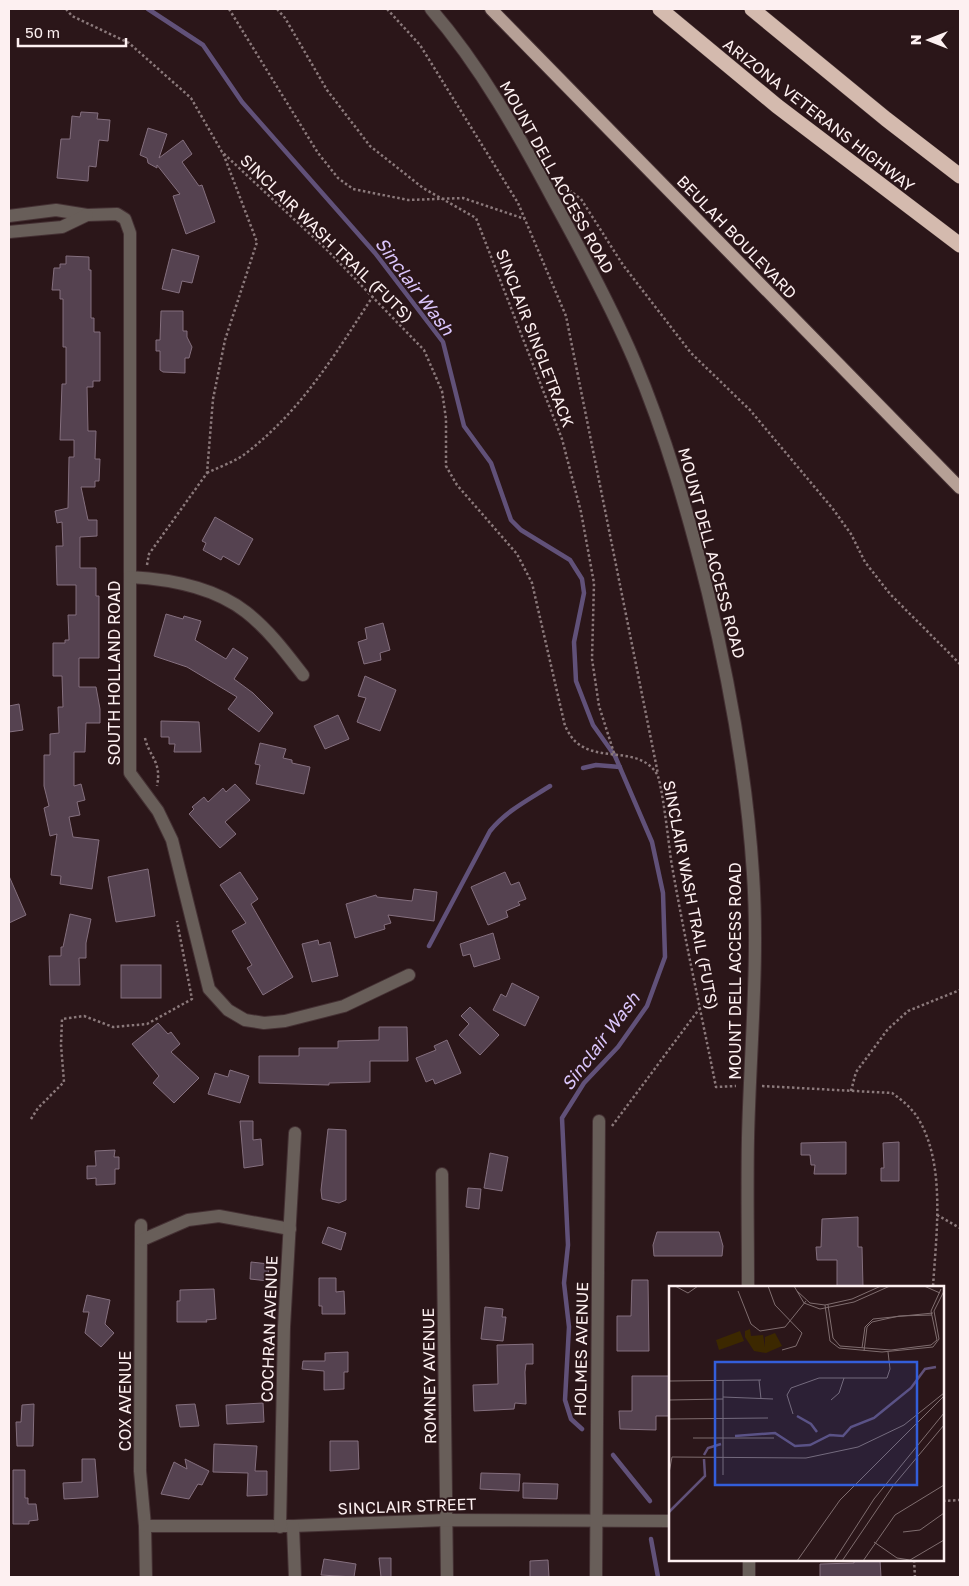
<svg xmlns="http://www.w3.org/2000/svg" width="969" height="1586" font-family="'Golos Text',sans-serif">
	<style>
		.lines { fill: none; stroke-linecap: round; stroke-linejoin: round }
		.stream { stroke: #615179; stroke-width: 4.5 }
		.building { fill: #554250; stroke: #846f7e }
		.minor-casing { stroke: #443033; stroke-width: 14 }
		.major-casing { stroke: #443033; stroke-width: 14 }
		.highway-casing { stroke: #443033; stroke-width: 16 }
		.path { stroke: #8b797b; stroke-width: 2.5; stroke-dasharray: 2.5 2.5; stroke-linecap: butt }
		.minor { stroke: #685e59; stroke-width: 12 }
		.major { stroke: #b6a096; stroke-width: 12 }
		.highway { stroke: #d4baae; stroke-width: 15 }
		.labels { text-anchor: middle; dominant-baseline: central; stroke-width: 4; stroke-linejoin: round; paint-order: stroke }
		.street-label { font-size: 16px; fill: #fdf0f1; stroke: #2b1619 }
		.water-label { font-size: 18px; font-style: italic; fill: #dbc6fc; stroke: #2b1619 }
		.inset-river { fill: none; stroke: #615179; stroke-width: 2.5 }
		.inset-road { fill: none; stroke: #7f6d6f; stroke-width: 1 }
		.view { fill: #335eda; fill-opacity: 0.15; stroke: #335eda; stroke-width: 2.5 }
		.inset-edge { fill: none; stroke: #fdf0f1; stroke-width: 2.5 }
	</style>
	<rect width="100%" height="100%" fill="#2b1619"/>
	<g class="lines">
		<g class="stream">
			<path d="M148,9L203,45L242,102L375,253L443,342L464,426L491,463L511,520L521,530L570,560L582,579L584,593L574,642L576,681L593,725L615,756L652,842L663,893L665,957L647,1006L618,1047L584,1083L562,1118L568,1245L564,1283L569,1327L565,1400L571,1419L582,1429"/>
			<path d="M583,768L596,765L620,767"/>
			<path d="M429,946L490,831C506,811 528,800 550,786"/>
			<path d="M613,1455L650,1501"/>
			<path d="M651,1539L658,1577"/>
		</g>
	</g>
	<g class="building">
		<path d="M81,112L98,113L97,119L110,120L108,141L99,140L96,167L89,166L88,181L57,178L61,139H70L72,116L80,117Z"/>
		<path d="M148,128L167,134L159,158L183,140L192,154L182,162L199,186L202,185L215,222L186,234L173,196L180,194L157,165V168L148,163L147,158L140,155Z"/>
		<path d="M172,249L199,256L192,283L182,281L179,293L162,289Z"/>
		<path d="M66,256L89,257V270H91V318H94V332H100V381H93V387H87L88,431H96L95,459H100L99,481H95V487H81L88,520H97V536L80,537V568H96V596H99V658H79V687H96L100,709V723H86L85,752H74V786L81,784L85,800L77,802L80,815L69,817L73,837L99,840L92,889L60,884L61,876L51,875L57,834L50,836L44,808L49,806L44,786V755H50V734L59,733L58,707H63L62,676H53V643H65V640H69L68,615H76V585H57L56,546H63L62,522L57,523L55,511L68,508L69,457H74V440H60L62,384H66V347H63V299H60V290H52L54,268H60V264H66Z"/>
		<path d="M161,311H183V331H187V337L192,347L189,358H185V373L163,372L160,370V351H156V340H160Z"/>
		<path d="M215,517L253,539L239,565L223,556L221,560L203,550L206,543L202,541Z"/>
		<path d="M166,614L183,619L184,616L201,621L195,640L226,659L233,648L248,658L234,679L253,693L273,713L259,732L228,709L237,697L187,667L154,656Z"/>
		<path d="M383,623L390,650L380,653L381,660L364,664L358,642L367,639L365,628Z"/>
		<path d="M365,676L396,690L380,731L357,722L366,698L358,696Z"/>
		<path d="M19,704L23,730L9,732V706Z"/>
		<path d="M338,715L349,739L325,749L314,726Z"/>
		<path d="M161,721L199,722L201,752H174L175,744H169V737H161Z"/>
		<path d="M260,743L286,749L283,758L292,760V763L310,767L304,794L256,784L260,765L255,764Z"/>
		<path d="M235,784L250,800L225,822L236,834L220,848L189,814L194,809L192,807L204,797L208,802L223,788L226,792Z"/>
		<path d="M148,869L155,916L116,922L108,877Z"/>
		<path d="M240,872L258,899L251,904L293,977L263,995L247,968L252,965L232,931L246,923L220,885Z"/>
		<path d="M505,872L511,885L519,882L526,899L518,902L520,905L506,911L508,917L488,925L471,887Z"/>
		<path d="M9,876L26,915L9,923Z"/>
		<path d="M414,889L437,892L434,921L388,915L391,923L384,925L385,929L355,938L346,904L376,895L377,897L412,901Z"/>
		<path d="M70,914L91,919L86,943V958H79L80,985H50L49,956H61V947H63Z"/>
		<path d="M493,933L500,959L474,967L470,954L463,956L460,944Z"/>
		<path d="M318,940L319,945L330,942L338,976L312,982L302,944Z"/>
		<rect x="121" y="965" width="40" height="33"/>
		<path d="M512,983L539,997L525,1026L493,1010L501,994L506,997Z"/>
		<path d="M470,1007L499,1035L480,1055L459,1035L469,1024L461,1016Z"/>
		<path d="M158,1023L168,1034L171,1032L180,1044L171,1052L199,1078L174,1103L153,1083L159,1076L132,1044Z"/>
		<path d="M379,1027H407L408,1061H370V1082L329,1083V1085L259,1083V1056H299V1048H338V1041L379,1040Z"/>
		<path d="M447,1040L461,1073L435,1084L433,1079L426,1082L416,1058L436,1050L434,1046Z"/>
		<path d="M230,1070L249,1076L240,1103L208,1094L215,1073L228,1077Z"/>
		<path d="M240,1121H253V1140L261,1139L263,1165L244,1168Z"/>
		<path d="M328,1129L346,1130V1200L339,1203L322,1199L321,1190Z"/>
		<path d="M846,1142V1174H814L815,1165H811L810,1155H801V1143Z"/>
		<path d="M899,1142V1181H881V1168H884L883,1143Z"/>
		<path d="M115,1150L114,1157H119V1169H115V1184L96,1185V1178L87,1179V1166H96L95,1151Z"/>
		<path d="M490,1153L508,1157L502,1191L484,1188Z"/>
		<path d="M468,1188L481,1189L479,1209L466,1207Z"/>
		<path d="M858,1217V1247H862L863,1287H837V1260H817L816,1247H821L822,1219Z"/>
		<path d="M328,1227L346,1233L341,1250L322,1243Z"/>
		<path d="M657,1232H719L723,1246L722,1256H654L653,1245Z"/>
		<path d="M251,1262L269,1264L268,1281L250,1279Z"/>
		<path d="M319,1278H336V1292L344,1291L345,1314H322V1306H319Z"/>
		<path d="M632,1280H648L649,1351H617V1316H631Z"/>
		<path d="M214,1289L216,1319L206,1320L207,1322H177V1301H180V1290Z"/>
		<path d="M87,1295L110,1300L105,1324L114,1333L101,1347L85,1333L89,1312H83Z"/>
		<path d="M485,1307L503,1309L502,1317H506L503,1341L481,1339Z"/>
		<path d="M533,1344V1364H526L525,1372L526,1404L515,1403L514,1409L474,1411L473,1385L498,1384L497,1345Z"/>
		<path d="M348,1352V1372H344V1389L324,1390V1371L302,1369L303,1361H325V1353Z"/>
		<path d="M632,1376H670V1416H656V1430L620,1429L619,1411H632Z"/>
		<path d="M263,1403L264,1422L227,1424L226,1405Z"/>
		<path d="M34,1404L33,1446H17L16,1422H21L22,1405Z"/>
		<path d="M195,1404L199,1426L180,1427L176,1405Z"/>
		<path d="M330,1441H358L359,1469L330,1471Z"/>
		<path d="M214,1444L257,1446L255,1471H267V1495L247,1496L248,1473L213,1472Z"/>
		<path d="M82,1459H95L98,1497L64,1499L63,1483L82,1482Z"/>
		<path d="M185,1459L209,1471L202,1485L198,1484L189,1499L161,1494L174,1462L187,1469Z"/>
		<path d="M13,1470H25V1498H28V1504H36L38,1520L29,1521V1524H13Z"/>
		<path d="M481,1473L520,1474L519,1491L480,1489Z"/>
		<path d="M523,1483L558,1484L557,1499L523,1498Z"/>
		<path d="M379,1558H391V1577H381Z"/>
		<path d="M324,1559L356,1564L354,1577L321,1575Z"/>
		<path d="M548,1560L549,1577H530V1561Z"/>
		<path d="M854,1560H880L881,1577H820V1564L854,1563Z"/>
	</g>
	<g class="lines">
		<defs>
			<g id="minor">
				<path d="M431,9C481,67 519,135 555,203C583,254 611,306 634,360C666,436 688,513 708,593C730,685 747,778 753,874C759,962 750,1050 748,1138C747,1188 748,1238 748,1287"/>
				<path d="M9,216L56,210L87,215L117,214L125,219L130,233V773L158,811L172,840L209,989L228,1010L245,1020L264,1023L285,1021L344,1006L409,975"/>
				<path d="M9,232L62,227L87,215"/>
				<path d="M130,577C169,579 214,587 246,612C269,630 286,653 303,675"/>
				<path d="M442,1174L447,1577"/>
				<path d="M141,1225L140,1471L145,1526L146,1577"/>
				<path d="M142,1240L188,1220L219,1216L290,1229"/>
				<path d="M145,1526H293L446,1520L670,1521"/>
				<path d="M293,1526L295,1577"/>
				<path d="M280,1527L284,1327L295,1133"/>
				<path d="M749,1560V1577"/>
				<path d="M596,1577L599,1121"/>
			</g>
			<path id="major" d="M491,9L960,488"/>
			<g id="highway">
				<path d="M660,9L777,106L960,245"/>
				<path d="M752,9L886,119L960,176"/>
			</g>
		</defs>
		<use href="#minor" class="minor-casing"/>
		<use href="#major" class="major-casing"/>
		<use href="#highway" class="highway-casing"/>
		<g class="path">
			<path d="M66,9L72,16L129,43L191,98L222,152L327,250L424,350L442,391L446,419V466L457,485L517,554L532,583L565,726C568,731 571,738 576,742C600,763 638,745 657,774C662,783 669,845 671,860C684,936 701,1012 716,1087L736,1086"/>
			<path d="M229,9L318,153L338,178L353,189L408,200L463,198L525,219"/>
			<path d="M277,9L285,18L327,90L370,146L423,188L476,218L562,439L581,512L594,583L592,659L599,706L615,756"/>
			<path d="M387,9L420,45L518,203L566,316L658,774"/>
			<path d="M561,184L581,199L623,265L691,353L750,410L833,509L851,534L865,562L890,594L960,664"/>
			<path d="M207,473C219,467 234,462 245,454C302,410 334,356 373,296"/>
			<path d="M147,565L149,554L207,473L213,399L225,340L257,242L223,153"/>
			<path d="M145,738C149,757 162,761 157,786"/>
			<path d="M762,1086L892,1093C902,1100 913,1109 919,1120C946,1166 936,1236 933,1287"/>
			<path d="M851,1091L856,1072L888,1029L908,1011L960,990"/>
			<path d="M31,1119L38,1108L64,1082L61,1045L62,1019L84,1016L113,1027L147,1024L192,999L177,921"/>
			<path d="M612,1126L700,1008"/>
			<path d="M937,1215L960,1228"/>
			<path d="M943,1501L960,1500"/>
			<path d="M914,1560L915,1577"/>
		</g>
		<use href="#minor" class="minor"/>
		<use href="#major" class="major"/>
		<use href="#highway" class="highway"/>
	</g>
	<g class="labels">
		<g class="street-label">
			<text transform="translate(819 115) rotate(38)">ARIZONA VETERANS HIGHWAY</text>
			<text transform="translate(557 177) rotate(61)">MOUNT DELL ACCESS ROAD</text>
			<text transform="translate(737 237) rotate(46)">BEULAH BOULEVARD</text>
			<text transform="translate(327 238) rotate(44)">SINCLAIR WASH TRAIL (FUTS)</text>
			<text transform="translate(535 338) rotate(69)">SINCLAIR SINGLETRACK</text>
			<text transform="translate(712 553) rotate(75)">MOUNT DELL ACCESS ROAD</text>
			<text transform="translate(114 673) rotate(-90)">SOUTH HOLLAND ROAD</text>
			<text transform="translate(691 895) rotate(79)">SINCLAIR WASH TRAIL (FUTS)</text>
			<text transform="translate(735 971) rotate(-90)">MOUNT DELL ACCESS ROAD</text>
			<text transform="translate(269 1329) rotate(-88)">COCHRAN AVENUE</text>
			<text transform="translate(581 1349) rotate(-89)">HOLMES AVENUE</text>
			<text transform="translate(429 1376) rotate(-91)">ROMNEY AVENUE</text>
			<text transform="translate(125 1401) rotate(-90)">COX AVENUE</text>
			<text transform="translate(407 1506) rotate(-2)">SINCLAIR STREET</text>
		</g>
		<g class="water-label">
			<text transform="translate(415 286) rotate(53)">Sinclair Wash</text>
			<text transform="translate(600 1041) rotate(-53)">Sinclair Wash</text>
		</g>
	</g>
	<g transform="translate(669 1286)">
		<rect width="275" height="275" fill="#2b1619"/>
		<path d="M81,43L82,50L94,49L96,61V51L106,47L113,60L97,67L85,65L76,51V45ZM71,45L75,55L50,64L47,54Z" fill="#3c2800"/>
		<path class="inset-river" d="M128,130L142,138L148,146M66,150L106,147L126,160L141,159L161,149L174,150L182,141L205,132L216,123L242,102L256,83L267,81M35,169L39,162L52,158M0,226L36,190L35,173"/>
		<path class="inset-road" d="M6,0L19,7L29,0M99,0L106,19L133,47L127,60L113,64M125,0L135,17L151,23L185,16L221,0M255,0L271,7M69,5L82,38L91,45L116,41L137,15M128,5L141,17L156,19L183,13L212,0M156,19L161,55L170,62L213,66L264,61L270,53L265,25L275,5M159,19L164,52L171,60L222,64L262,59L268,54L262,25L272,3M193,62L196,41L204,33L264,27M195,65L198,41L203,36L230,30L263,29M54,94V189M90,94L92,113M0,95L92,94M54,111L104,113M0,114L54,113M162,114L170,107L175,92M124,128L118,109L122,102L150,92H218L221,83L219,66M0,133L99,132M24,152H105M0,187L3,171L137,172L189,161L235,139L275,107M234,246L251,244L275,227M205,256L228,272L241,274L275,254M128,275L171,214L275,110M165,275L205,213L275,127M173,275L224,200L275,139M194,275L226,229L275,199"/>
		<path class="view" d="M46,76H248V199H46Z"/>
		<rect width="275" height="275" class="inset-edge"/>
	</g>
	<rect width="969" height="1586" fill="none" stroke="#fdf0f1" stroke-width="20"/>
	<g transform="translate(929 40) rotate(270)" stroke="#2b1619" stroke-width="4" paint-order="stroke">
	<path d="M0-4L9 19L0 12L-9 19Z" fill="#fdf0f1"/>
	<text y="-8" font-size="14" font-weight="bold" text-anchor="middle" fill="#fdf0f1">N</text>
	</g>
	<path d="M18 38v8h108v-8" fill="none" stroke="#fdf0f1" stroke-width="2.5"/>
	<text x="25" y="38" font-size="15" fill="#fdf0f1" stroke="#2b1619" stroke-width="4" paint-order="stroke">50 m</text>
</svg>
